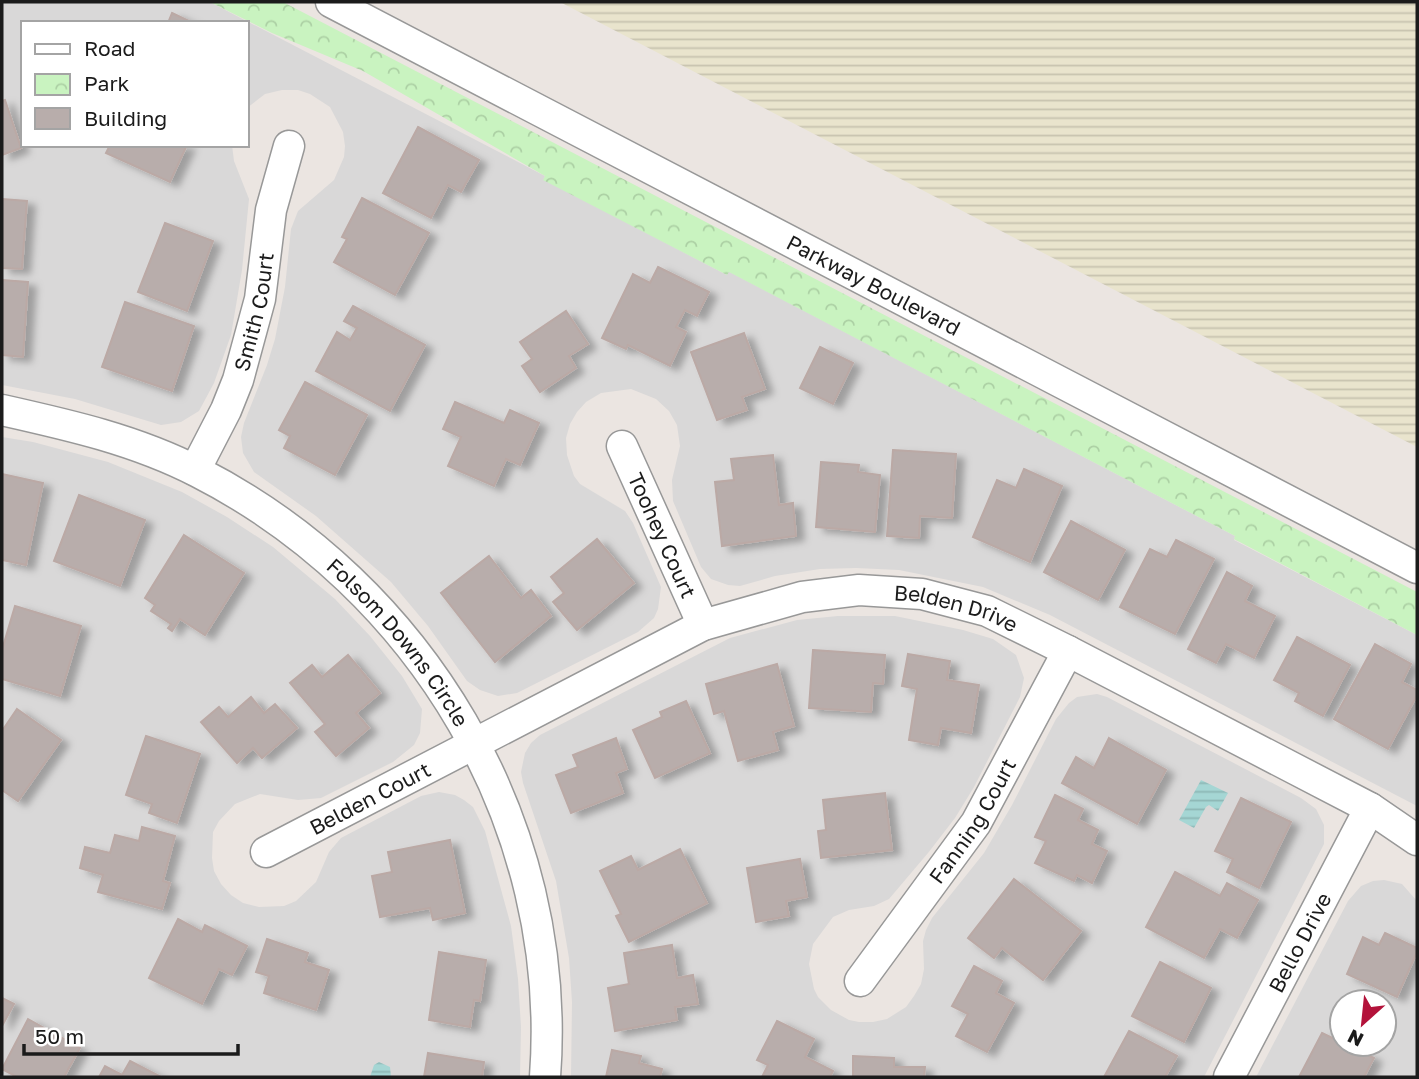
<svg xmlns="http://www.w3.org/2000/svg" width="1419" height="1079" font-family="'Golos Text',sans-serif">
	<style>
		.residential { fill: #d9d8d8; fill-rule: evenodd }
		.farmland { fill: url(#farmland-rules) }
		.park { fill: url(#park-crowns) }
		.water { fill: url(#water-rules) }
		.building { fill: #b8adab; stroke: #bba9a5; stroke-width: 2; filter: url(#shadow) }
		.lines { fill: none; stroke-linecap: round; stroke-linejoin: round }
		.minor-casing { stroke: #989898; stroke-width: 33 }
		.minor { stroke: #fff; stroke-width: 30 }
		.labels { text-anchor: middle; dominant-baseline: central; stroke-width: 5; stroke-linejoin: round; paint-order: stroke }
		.street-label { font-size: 21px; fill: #1b1b1b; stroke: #fff }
	</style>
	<defs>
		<pattern id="farmland-rules" width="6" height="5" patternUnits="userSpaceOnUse" patternTransform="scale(1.75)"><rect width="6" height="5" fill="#e9e4cd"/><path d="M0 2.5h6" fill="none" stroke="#c7c3af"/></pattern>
		<pattern id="park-crowns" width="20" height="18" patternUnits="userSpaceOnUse" patternTransform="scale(1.75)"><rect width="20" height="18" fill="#c9f3c0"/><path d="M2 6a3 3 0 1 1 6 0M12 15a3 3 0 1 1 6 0" fill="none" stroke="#acd0a4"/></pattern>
		<pattern id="water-rules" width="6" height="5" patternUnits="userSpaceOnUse" patternTransform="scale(1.75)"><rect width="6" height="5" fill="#a5d6d4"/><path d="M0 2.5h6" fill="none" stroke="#8db7b5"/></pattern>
		<filter id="shadow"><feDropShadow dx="8" dy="4.5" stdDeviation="3.5" flood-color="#0004"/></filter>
	</defs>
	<rect width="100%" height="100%" fill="#ebe5e1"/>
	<g class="residential">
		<path d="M2,2H210L545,176L544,179L727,275L728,271L1235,536L1234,540L1417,635V806L1050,615L983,587L899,570L856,568L820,569L775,576L740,586L728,585L711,579L701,567L673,501L672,480L680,446L677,425L669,411L656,399L631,389L601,393L586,402L577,412L570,424L566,438L567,455L574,476L580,484L625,511L633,523L661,587L658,609L654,618L638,632L517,693L498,696L480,690L467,681L428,626L391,582L316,516L254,472L243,453L241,437L244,423L267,365L275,339L285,287L291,229L298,211L334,180L344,157L345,146L343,132L330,107L310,94L298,90H282L265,94L247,108V23H23V145H232L234,161L249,199L242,270L231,335L214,383L199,411L181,422L161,425L75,399L2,385Z"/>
		<path d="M2,437L33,442L108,462L182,492L227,517L273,547L335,599L370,636L402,676L422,709L420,733L414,745L393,762L321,798L298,800L260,794L235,804L219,821L213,832L212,858L214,871L221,884L231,895L243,903L259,907L284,906L296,901L316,882L329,852L341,838L421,796L439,792L455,795L464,800L473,807L485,831L511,926L518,979L521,1027L520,1077H2Z"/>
		<path d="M838,616H895L963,630L993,639L1016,655L1024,678L1020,697L974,787L955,818L928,853L889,899L874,906L849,910L833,917L813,944L809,964L814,989L818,997L831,1010L849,1020L859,1022H873L887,1019L906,1007L914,996L921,984L924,969L923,941L926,930L932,918L984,853L1012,805L1056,719L1069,703L1077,697L1097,694L1107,697L1301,798L1316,809L1324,825V844L1204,1077H571L572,1002L569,958L556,881L523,783L521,772L525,753L531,743L540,735L730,638L797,620Z"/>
		<path d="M1384,880L1402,884L1417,901V1077H1256L1348,901L1361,886L1373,881ZM1342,1002H1384V1044H1342Z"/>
	</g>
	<path class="farmland" d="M560,2H1417V447Z"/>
	<path class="park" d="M210,2H283L1417,592V635L1234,539L1235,536L729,272L727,275L543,180L545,176L363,71L272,33Z"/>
	<g class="water">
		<path d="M1201,780L1228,793L1218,811L1209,805L1206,807L1194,828L1179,820Z"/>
		<path d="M379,1062L390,1067L391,1077H370L374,1065Z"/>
	</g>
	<g class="building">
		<path d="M172,13L193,23H168Z"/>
		<path d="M5,100L21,148L2,155V101Z"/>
		<path d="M418,127L479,160L461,192L448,185L431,218L383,193Z"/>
		<path d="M110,145H187L170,182L106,153Z"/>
		<path d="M362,198L429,233L395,295L334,262L347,239L342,237Z"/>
		<path d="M2,199L27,201L22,269L2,268Z"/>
		<path d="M165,223L213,241L187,311L138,292Z"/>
		<path d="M658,267L709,292L697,316L685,310L676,327L686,332L670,366L628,345L626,349L602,338L633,274L650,283Z"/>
		<path d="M2,280L28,282L23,357L2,355Z"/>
		<path d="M125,302L194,326L172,391L102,367Z"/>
		<path d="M353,306L425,345L390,411L316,371L337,332L350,340L357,328L344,321Z"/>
		<path d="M566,311L588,344L569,356L576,368L540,392L522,366L532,359L520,342Z"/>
		<path d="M744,333L765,389L742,397L747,410L717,420L691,352Z"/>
		<path d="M820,347L853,363L833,404L800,388Z"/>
		<path d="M305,382L367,415L335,475L284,448L290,436L279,430Z"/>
		<path d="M455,402L504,423L510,410L539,423L520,465L506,459L494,486L448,466L461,437L443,429Z"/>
		<path d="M893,450L956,454L952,518L920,516L919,538L887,536Z"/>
		<path d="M773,455L779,505L793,503L796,536L722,546L715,482L734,480L731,459Z"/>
		<path d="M821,462L859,465L858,472L880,475L875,532L816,527Z"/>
		<path d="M1024,469L1062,486L1030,562L973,537L997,480L1016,488Z"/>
		<path d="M2,474L43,483L26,565L2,560Z"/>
		<path d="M79,495L145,520L120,586L54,561Z"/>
		<path d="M1071,521L1125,550L1098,600L1044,572Z"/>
		<path d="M184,535L244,573L205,635L180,619L172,631L168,628L171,624L151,611L155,605L145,598Z"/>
		<path d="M597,539L634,583L577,630L553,602L564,593L551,577Z"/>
		<path d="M1176,540L1214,559L1175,634L1120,607L1150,549L1167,557Z"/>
		<path d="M489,556L521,598L531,590L551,616L495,662L441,593Z"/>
		<path d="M1227,572L1252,586L1245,601L1275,616L1254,658L1226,644L1216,663L1188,649Z"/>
		<path d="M15,606L81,626L60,696L2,679V650Z"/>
		<path d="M1297,637L1350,665L1323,716L1295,701L1299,693L1274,680Z"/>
		<path d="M1375,644L1411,664L1402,682L1417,690V695L1388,749L1334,719Z"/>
		<path d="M813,650L885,655L883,684L873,683L871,712L809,708Z"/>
		<path d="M908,654L950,661L947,680L979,685L971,733L941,728L938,745L909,740L917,689L902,686Z"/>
		<path d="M348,655L380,693L356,713L369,728L336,756L315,732L325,724L290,683L312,665L322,677Z"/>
		<path d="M777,664L794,726L773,732L778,750L738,761L724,711L714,714L706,684Z"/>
		<path d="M251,697L264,713L275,704L297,728L262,758L253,748L237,763L201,722L219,707L228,717Z"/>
		<path d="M686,701L710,753L655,778L633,730L662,717L660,712Z"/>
		<path d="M17,709L61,740L18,801L2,790V731Z"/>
		<path d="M146,736L200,754L177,823L149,813L152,804L126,795Z"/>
		<path d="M616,738L627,769L616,773L623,793L571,813L556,775L578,767L573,755Z"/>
		<path d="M1109,738L1166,770L1137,824L1062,783L1076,757L1094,768Z"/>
		<path d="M885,793L892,850L821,858L818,831L826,830L823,800Z"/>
		<path d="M1055,795L1083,809L1078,820L1098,830L1092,844L1107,851L1092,883L1077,875L1074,881L1035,863L1046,841L1035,837Z"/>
		<path d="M1241,798L1291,822L1259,888L1227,872L1233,859L1215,851Z"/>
		<path d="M142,827L175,836L163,881L170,883L162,909L98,892L103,875L80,868L85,847L110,853L115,835L139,841Z"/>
		<path d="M450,840L465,913L433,920L430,908L380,917L372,876L392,872L388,852Z"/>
		<path d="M680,849L707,903L629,942L616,916L621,914L600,871L631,856L638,870Z"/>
		<path d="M800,859L807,897L786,901L789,916L756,922L747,868Z"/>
		<path d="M1175,872L1220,896L1227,883L1258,900L1237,938L1220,929L1204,958L1146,927Z"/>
		<path d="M1014,879L1081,931L1043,980L1002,948L994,958L968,938Z"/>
		<path d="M178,919L202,932L205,925L247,946L232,975L219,969L202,1004L149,978Z"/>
		<path d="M1385,933L1417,948V952L1397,997L1347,974L1363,937L1379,945Z"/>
		<path d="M267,939L308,953L305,962L329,970L316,1010L264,993L269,976L256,972Z"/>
		<path d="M672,945L677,978L693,975L698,1004L675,1007L677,1020L615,1031L608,988L629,984L624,953Z"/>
		<path d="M439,952L486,960L480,1001L474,1000L470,1027L429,1020Z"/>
		<path d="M1160,962L1211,988L1184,1042L1132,1016Z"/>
		<path d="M974,966L1002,981L996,993L1014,1003L987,1052L956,1036L968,1014L952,1006Z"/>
		<path d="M2,998L14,1004L2,1026Z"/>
		<path d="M28,1019L80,1048L64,1077H17L2,1069Z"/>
		<path d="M777,1021L814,1039L805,1057L833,1071L830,1077H762L768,1065L757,1060Z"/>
		<path d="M1129,1031L1177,1056L1165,1077H1104Z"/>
		<path d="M1322,1033L1374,1058L1364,1077H1299Z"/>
		<path d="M612,1050L641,1056L639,1063L662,1069L660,1077H606Z"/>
		<path d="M428,1053L484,1062L482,1077H424Z"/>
		<path d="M853,1056L894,1058V1067H925L924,1077H853Z"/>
		<path d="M130,1061L161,1077H99L105,1066L122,1075Z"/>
	</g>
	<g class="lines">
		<defs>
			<g id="minor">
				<path id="s1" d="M331,2L1417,568"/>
				<path id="s2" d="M2,410C69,425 136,440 198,472C421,586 564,824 545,1077"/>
				<path id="s3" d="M622,446L703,625"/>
				<path id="s4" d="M195,470L226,410L238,380L260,299L271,210L289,146"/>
				<path id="s5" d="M266,852L703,625L802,597L859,590L922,594L987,611L1068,651L1370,808L1417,840"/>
				<path id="s6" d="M860,981L976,823L1068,651"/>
				<path id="s7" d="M1229,1077L1370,808"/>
			</g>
		</defs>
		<use href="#minor" class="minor-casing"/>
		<use href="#minor" class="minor"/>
	</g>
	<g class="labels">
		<g class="street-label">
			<text stroke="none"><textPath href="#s1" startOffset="612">Parkway Boulevard</textPath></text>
			<text stroke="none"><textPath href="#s4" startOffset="170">Smith Court</textPath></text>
			<text stroke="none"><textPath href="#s3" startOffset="98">Toohey Court</textPath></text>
			<text stroke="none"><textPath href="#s5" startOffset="752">Belden Drive</textPath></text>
			<text stroke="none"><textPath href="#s2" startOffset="472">Folsom Downs Circle</textPath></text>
			<text stroke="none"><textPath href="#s5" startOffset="117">Belden Court</textPath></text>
			<text stroke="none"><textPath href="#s6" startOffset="196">Fanning Court</textPath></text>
			<text stroke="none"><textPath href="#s7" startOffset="152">Bello Drive</textPath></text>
		</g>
	</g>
	<rect width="1419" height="1079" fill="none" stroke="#1b1b1b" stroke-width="7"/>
	<rect x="21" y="21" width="228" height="126" fill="#ffffff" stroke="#a4a4a4" stroke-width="2"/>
	<rect x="35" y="44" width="35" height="10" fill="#ffffff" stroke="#a4a4a4" stroke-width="2"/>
	<text x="84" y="56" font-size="21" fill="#1b1b1b">Road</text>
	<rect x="35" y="74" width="35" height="21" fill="url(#park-crowns)" stroke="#a4a4a4" stroke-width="2"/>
	<text x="84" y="91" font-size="21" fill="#1b1b1b">Park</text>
	<rect x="35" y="108" width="35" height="21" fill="#b8adab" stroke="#a4a4a4" stroke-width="2"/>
	<text x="84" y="126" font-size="21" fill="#1b1b1b">Building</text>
	<g transform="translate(1363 1023) rotate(207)"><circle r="33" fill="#ffffff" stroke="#a4a4a4" stroke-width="2"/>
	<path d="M0-5L12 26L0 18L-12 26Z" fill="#b3123a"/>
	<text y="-10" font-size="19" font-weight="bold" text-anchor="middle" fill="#1b1b1b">N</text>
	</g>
	<path d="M24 1044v10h214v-10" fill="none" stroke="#1b1b1b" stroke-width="3.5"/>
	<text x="35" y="1044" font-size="21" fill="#1b1b1b" stroke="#ffffff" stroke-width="5" paint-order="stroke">50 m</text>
</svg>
